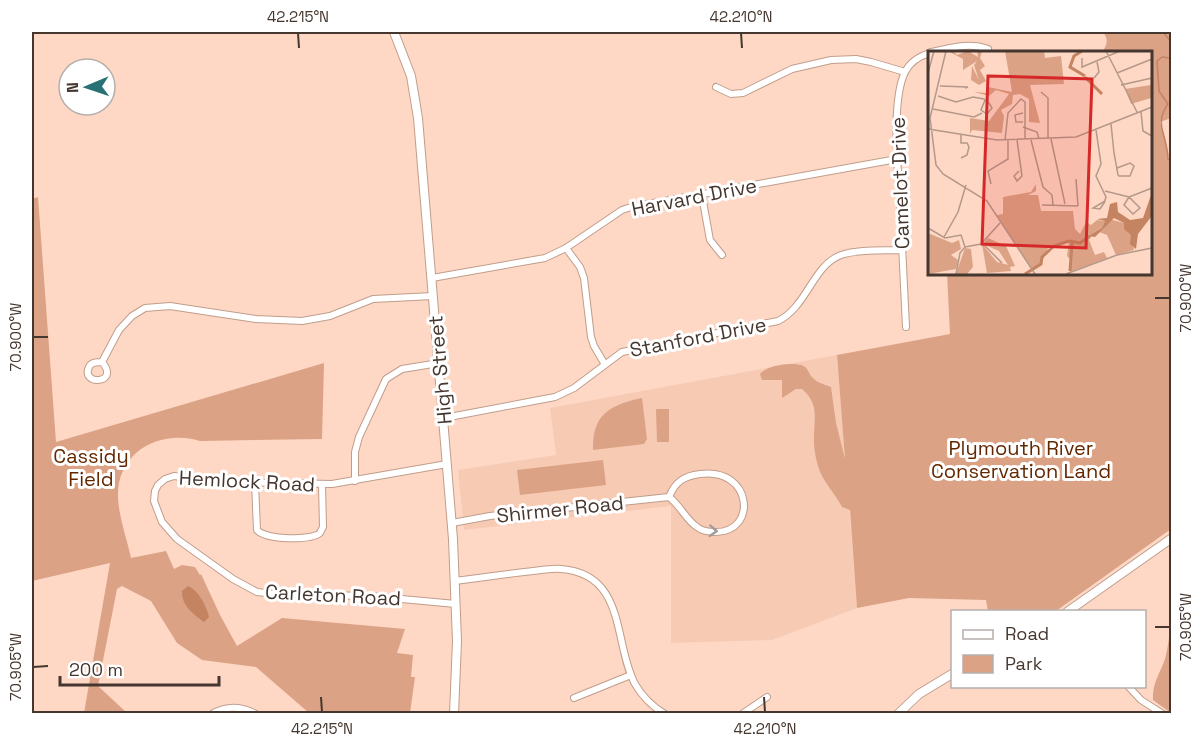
<svg xmlns="http://www.w3.org/2000/svg" width="1203" height="745" font-family="'Space Grotesk',sans-serif">
	<style>
		.built { fill: #f7cab4 }
		.green { fill: #dba285 }
		.water { fill: #c48361 }
		.lines { fill: none; stroke-linecap: round; stroke-linejoin: round }
		.stream { stroke: #c48361; stroke-width: 1.5 }
		.street-casing { stroke: #c09d8b; stroke-width: 8 }
		.secondary-casing { stroke: #c09d8b; stroke-width: 10 }
		.street { stroke: #fff; stroke-width: 6 }
		.secondary { stroke: #fff; stroke-width: 8 }
		.oneway { stroke: #a29b97 }
		.ticks { fill: none; stroke: #45372f; stroke-width: 2 }
		.labels { text-anchor: middle; dominant-baseline: central; stroke-width: 6; stroke-linejoin: round; paint-order: stroke }
		.street-label { font-size: 20px; fill: #45372f; stroke: #fff }
		.park-label { font-size: 20px; fill: #632700; stroke: #fff }
		.inset-river { fill: none; stroke: #c48361; stroke-width: 3 }
		.inset-road { fill: none; stroke: #b49889; stroke-width: 1.5 }
		.view { fill: #d62828; fill-opacity: 0.15; stroke: #d62828; stroke-width: 3 }
		.inset-edge { fill: none; stroke: #45372f; stroke-width: 3 }
		.neatline { fill: none; stroke: #45372f; stroke-width: 2 }
		.ticks-label { font-size: 15px; text-anchor: middle; fill: #45372f }
	</style>
	<rect width="100%" height="100%" fill="#fed8c5"/>
	<path class="built" d="M837,355L857,608L772,640L671,643V506L464,530L458,470L556,455L550,408Z"/>
	<g class="green">
		<path d="M1103,32H1171V118L1160,122L1165,137L1168,159L1172,160L1171,529L1056,611H988L986,600L909,598L857,608L850,510L842,507C835,493 822,481 818,466C816,459 814,449 814,442C813,421 821,405 802,389H796L782,398V380H762L760,374C767,365 790,362 801,365C809,367 808,375 814,379C818,383 826,385 831,387L836,423L845,459L837,355L950,334L947,273H1150V52H1102C1107,45 1109,40 1103,32Z"/>
		<path d="M38,197L56,442L324,363L322,439L200,441C160,429 116,452 118,498C119,518 127,539 131,558L166,551L174,569L182,565L195,567L200,575L201,574L220,615L237,646L282,618L405,629L397,653L413,655L411,677H415L410,713H309L256,667L202,660L177,643L151,601L122,586L117,589L98,686L127,713H84L110,563L32,581V199Z"/>
		<path d="M642,398L647,439L644,444L593,450C592,414 610,405 642,398Z"/>
		<path d="M656,409H669V442H657Z"/>
		<path d="M603,460L606,485L520,495L517,470Z"/>
		<path d="M1171,615L1172,713H1171L1153,700C1152,683 1160,674 1165,659C1169,644 1170,630 1171,615Z"/>
	</g>
	<path class="water" d="M188,586C199,591 206,605 209,617L204,622C194,615 181,605 182,591Z"/>
	<g class="lines">
		<g class="stream">
			<path d="M1163,32L1172,43"/>
			<path d="M1172,56L1170,58L1162,57L1157,61L1159,91L1168,104C1153,124 1168,137 1168,159L1172,160"/>
		</g>
		<defs>
			<g id="street">
				<path d="M931,52C950,48 969,42 988,49"/>
				<path d="M716,87L731,94L743,93L792,69L831,60L856,59L871,62L905,72"/>
				<path d="M702,196L710,240L722,255"/>
				<path d="M566,248L580,267L584,278L591,337L594,346L604,363"/>
				<path d="M432,278L545,258L566,248L622,210L631,207L897,159"/>
				<path d="M906,327C904,286 902,245 900,204C898,170 891,101 905,72C910,62 920,56 930,53"/>
				<path d="M102,362C121,384 80,386 89,367C91,362 97,362 102,362L119,330L132,316L145,308L170,306L256,319L302,321L330,316L373,299L433,296"/>
				<path d="M444,418L555,397L574,388L622,352L778,321C807,307 813,265 841,255C860,249 883,251 902,250"/>
				<path d="M447,464L332,484L221,482L174,476L165,479L158,485L155,491L154,501L162,522L177,539L233,579L257,592L274,594L369,596L456,604"/>
				<path d="M355,481V452L359,437L386,379L402,369L439,363"/>
				<path d="M255,483L257,530C266,540 310,541 320,533L323,527L322,485"/>
				<path d="M452,523L490,516L669,497C680,505 686,520 697,527C702,531 709,532 715,532C758,533 753,467 700,474C684,476 675,482 669,497"/>
				<path d="M455,581C478,578 501,575 524,572C537,571 549,568 561,569C627,574 613,643 635,684C642,696 653,707 665,714"/>
				<path d="M1128,686L1141,700L1163,714"/>
				<path d="M574,698L631,675"/>
				<path d="M212,714C227,705 241,706 256,714"/>
				<path d="M742,714L767,697"/>
			</g>
			<g id="secondary">
				<path d="M394,32L411,76L418,118L453,539L457,641L454,714"/>
				<path d="M1067,612L1172,538"/>
				<path d="M898,714L919,694L952,674"/>
			</g>
		</defs>
		<use href="#street" class="street-casing"/>
		<use href="#secondary" class="secondary-casing"/>
		<use href="#street" class="street"/>
		<use href="#secondary" class="secondary"/>
	</g>
	<defs><path id="oneway-chevron" d="M-2-3.5L2.5 0L-2 3.5" fill="none" stroke-width="1.6" stroke-linecap="round" stroke-linejoin="round" transform="scale(1.5)"/></defs>
	<use class="oneway" href="#oneway-chevron" transform="translate(713 531) rotate(4)"/>
	<path class="ticks" d="M298,33L299,48M741,33L742,48M1155,298H1170M33,337H48M1155,627H1170M33,667L48,666M321,697L322,712M764,697L765,712"/>
	<g class="labels">
		<g class="street-label">
			<text transform="translate(900 183) rotate(-92)">Camelot Drive</text>
			<text transform="translate(694 197) rotate(-11)">Harvard Drive</text>
			<text transform="translate(698 337) rotate(-11)">Stanford Drive</text>
			<text transform="translate(440 370) rotate(-95)">High Street</text>
			<text transform="translate(247 481) rotate(3)">Hemlock Road</text>
			<text transform="translate(560 509) rotate(-6)">Shirmer Road</text>
			<text transform="translate(333 595) rotate(3)">Carleton Road</text>
		</g>
		<g class="park-label">
			<text x="1021" y="448">Plymouth River<tspan x="1021" dy="23">Conservation Land</tspan></text>
			<text x="91" y="456">Cassidy<tspan x="91" dy="23">Field</tspan></text>
		</g>
	</g>
	<g transform="translate(928 51)">
		<rect width="224" height="224" fill="#fed8c5"/>
		<path d="M20,0H25L29,4L40,0L50,6L49,0H54L52,7L57,15L52,19L58,30L51,34L43,29L44,15L51,29L46,14L49,10L35,19V8ZM77,0H116L117,7L133,5L136,33L102,34L112,72L101,71V48L92,43L85,44L84,53L73,59L76,65L74,82L44,79L42,83V67L61,70L81,43L68,39L61,45L46,41L60,42V36L84,41ZM223,34V47L203,53L197,38ZM108,133V140L100,144H110L113,160H145L147,178L152,183L158,171L163,174L169,169L177,170L174,177L160,185L164,184L161,189L167,204L176,201L179,207L142,221L144,210L139,205L141,190L121,195L113,213L104,219L69,164L75,163V146L103,141ZM181,168L196,172L203,182L206,199L188,204L179,184L171,181ZM0,182L24,192L31,189L33,198L23,204L30,209L28,218L0,223ZM60,187L78,195L87,215L82,216L83,220L59,222L54,193L69,211L80,214L71,200L55,193ZM37,197L43,198L45,216L39,223H28Z" fill="#dba285"/>
		<path d="M223,144V166L210,183L208,198L202,193L203,184L196,178V172L186,167L167,186L160,185L174,177L177,170L169,168L179,167L182,153L189,151L190,161L202,169L215,167Z" fill="#c48361"/>
		<path class="inset-river" d="M154,0L146,5L142,16L157,25M157,26L174,43M142,220L144,192M97,223L113,213L114,206L126,195L141,190L152,192L162,185"/>
		<path class="inset-road" d="M18,0L2,67L8,114L15,123L59,150L107,223M178,0L209,61M154,7V16L192,0M0,22L6,0M189,22L224,8M166,27L171,21L169,11M193,34L224,27M12,35L40,36L37,37M113,41L120,47V87M10,45L28,51L45,46L56,48L57,49L59,50L61,52L64,57L59,63L53,59L57,49M5,58L46,66L54,62M213,61L215,80L224,85M95,71H88L87,64L95,62M183,73L186,102L190,124L191,125H202L206,115L202,112L189,117M95,76L109,81L111,88M0,78L69,89L148,86L224,56M168,79L173,113L168,125L178,146L177,149V150L176,152L172,158L165,157L177,150M33,84V92H39L41,96L39,104L33,107M123,88L137,153M77,89L80,62L93,48L97,51V88M89,89L94,125L89,130L86,125L91,120M103,89L115,136L124,144L125,154M148,128L150,155M63,133L60,120L80,108V89M177,140L201,146L196,154L205,163L212,157L201,146L224,137M114,154L150,155M0,177L17,187L33,184L37,196M16,186L30,161L38,134M54,192L74,212M37,196L53,193L72,172M28,223L32,202L37,196M138,223L189,204L224,197"/>
		<path class="view" d="M60,25L164,28L158,197L54,193Z"/>
		<rect width="224" height="224" class="inset-edge"/>
	</g>
	<rect width="1203" height="745" fill="none" stroke="#ffffff" stroke-width="66"/>
	<rect x="951" y="610" width="195" height="78" fill="#ffffff" stroke="#b5afac" stroke-width="1.5"/>
	<rect x="963" y="630" width="30" height="9" fill="#ffffff" stroke="#b5afac" stroke-width="1.5"/>
	<text x="1005" y="640" font-size="18" fill="#45372f">Road</text>
	<rect x="963" y="655" width="30" height="18" fill="#dba285" stroke="#b5afac" stroke-width="1.5"/>
	<text x="1005" y="670" font-size="18" fill="#45372f">Park</text>
	<g transform="translate(87 87) rotate(268)"><circle r="28" fill="#ffffff" stroke="#b5afac" stroke-width="1.5"/>
	<path d="M0-4.5L10 22L0 15L-10 22Z" fill="#287275"/>
	<text y="-9" font-size="16" font-weight="bold" text-anchor="middle" fill="#45372f">N</text>
	</g>
	<path d="M60 676v9h159v-9" fill="none" stroke="#45372f" stroke-width="3"/>
	<text x="69" y="676" font-size="18" fill="#45372f" stroke="#ffffff" stroke-width="4.5" paint-order="stroke">200 m</text>
	<rect x="33" y="33" width="1137" height="679" class="neatline"/>
	<g class="ticks-label">
		<text x="298" y="22">42.215°N</text>
		<text x="741" y="22">42.210°N</text>
		<text transform="translate(1186 298) rotate(-90)" y="5">70.900°W</text>
		<text transform="translate(16 337) rotate(-90)" y="5">70.900°W</text>
		<text transform="translate(1186 627) rotate(-90)" y="5">70.905°W</text>
		<text transform="translate(16 667) rotate(-90)" y="5">70.905°W</text>
		<text x="322" y="734">42.215°N</text>
		<text x="765" y="734">42.210°N</text>
	</g>
</svg>
